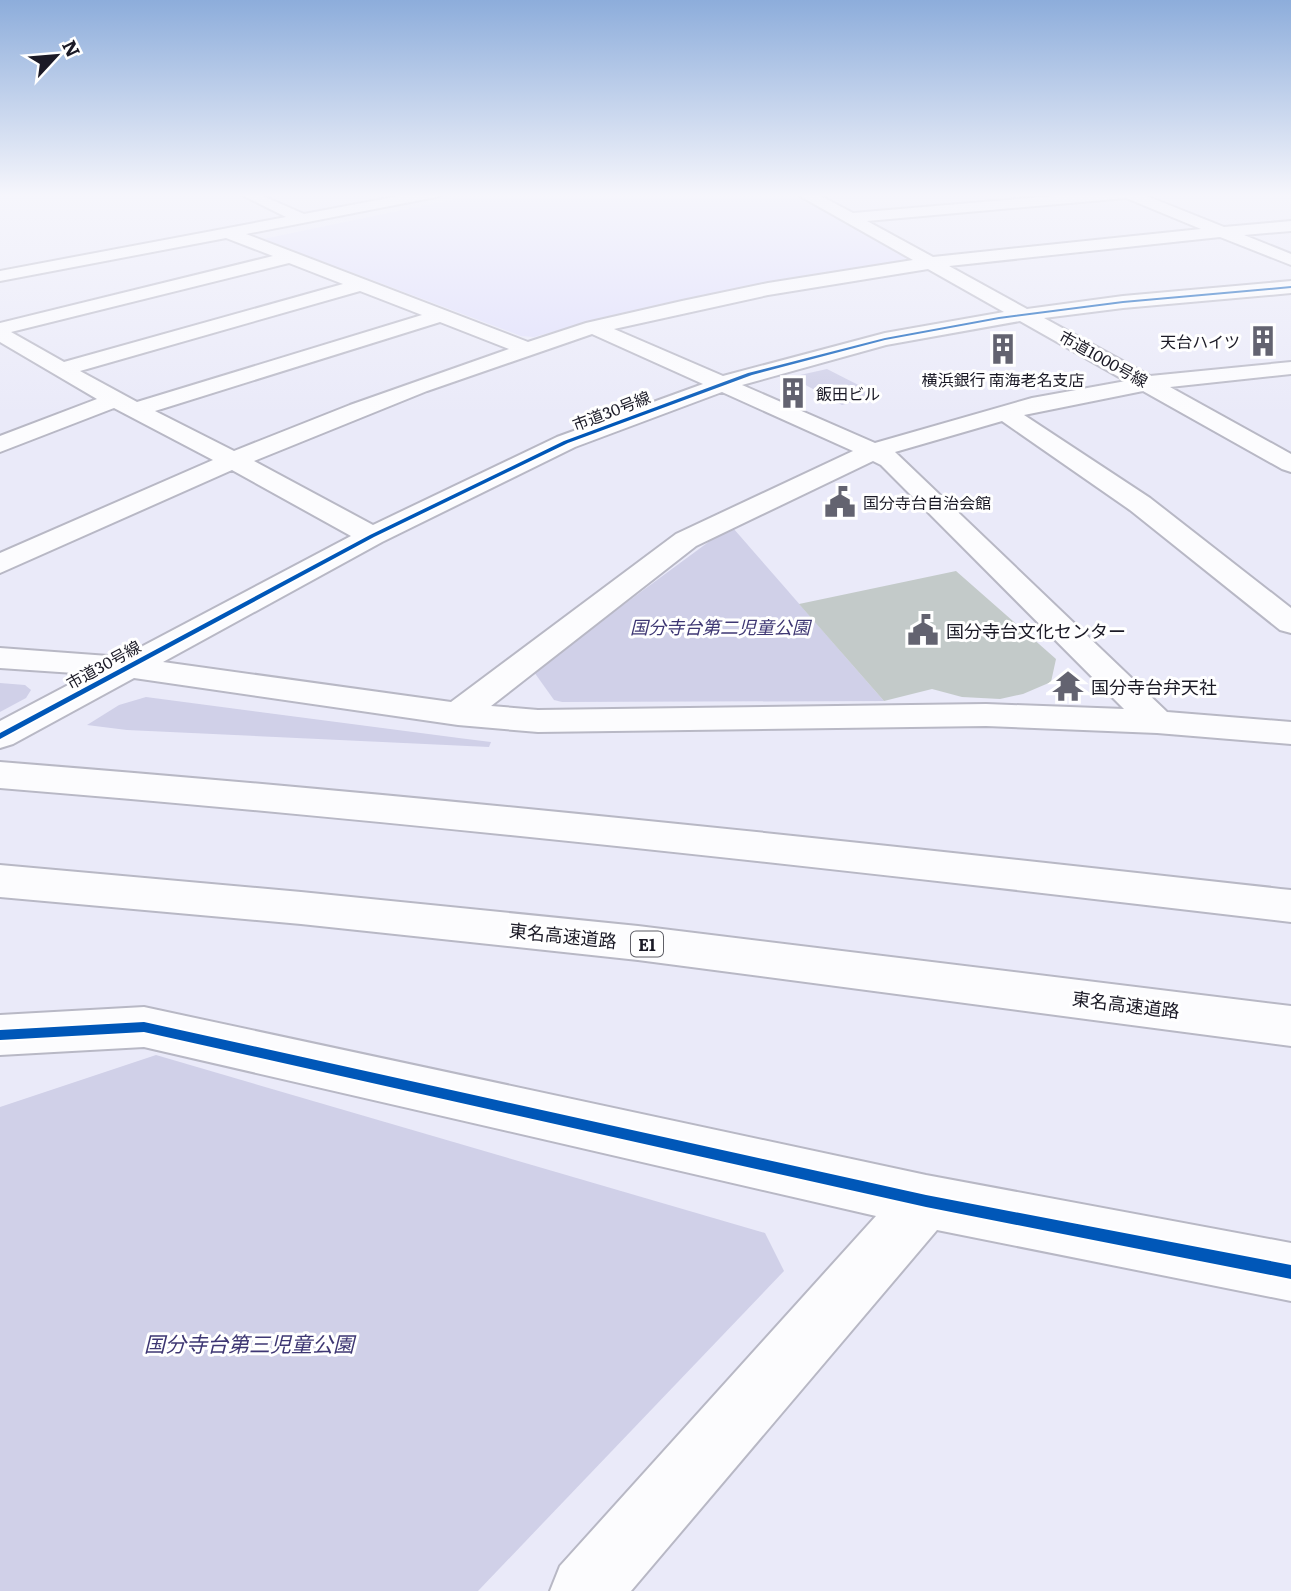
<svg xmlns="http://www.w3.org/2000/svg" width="1291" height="1591" font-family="Literata,'Noto Sans JP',serif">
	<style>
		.built { fill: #e0dffc }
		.green { fill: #d0d0e8 }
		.building { fill: #c3cac9 }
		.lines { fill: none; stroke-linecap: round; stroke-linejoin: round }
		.minor-casing { stroke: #b8b8c5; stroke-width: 4 }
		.highway-casing { stroke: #b8b8c5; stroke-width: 4 }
		.minor { fill: #fcfcfe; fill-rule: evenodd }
		.highway { fill: #fcfcfe; fill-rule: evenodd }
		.cycleway-casing { stroke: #fff; stroke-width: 4 }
		.cycleway { fill: #0057b8; fill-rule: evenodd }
		.labels { text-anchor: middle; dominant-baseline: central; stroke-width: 6; stroke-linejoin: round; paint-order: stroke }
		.far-poi-label { font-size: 16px; fill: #1b1a26; stroke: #fff; text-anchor: start }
		.far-street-label { font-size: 16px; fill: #1b1a26; stroke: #fff }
		.shield { fill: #fff; stroke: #5f5f67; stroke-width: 2 }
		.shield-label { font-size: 16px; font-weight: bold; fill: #1b1a26 }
		.park-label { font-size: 18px; font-style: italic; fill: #3e3773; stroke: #fff }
		.poi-label { font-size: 18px; fill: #1b1a26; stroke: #fff; text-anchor: start }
		.street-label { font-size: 18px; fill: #1b1a26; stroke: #fff }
		.near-park-label { font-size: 21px; font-style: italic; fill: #3e3773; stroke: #fff }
	</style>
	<rect width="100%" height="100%" fill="#eaeaf9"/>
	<path class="built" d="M485,193H793L908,258L906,261L750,287L596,320L534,337L521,336L263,239Z"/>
	<g class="green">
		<path d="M827,369L878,395L842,405L791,377Z"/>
		<path d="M733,528L884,701L562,702L554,700L534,672L539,667L718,535Z"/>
		<path d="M0,683L25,685L31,690L26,698L0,712Z"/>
		<path d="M146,697L459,738L491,742L489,747L127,730L87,725L119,705Z"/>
		<path d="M156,1055L765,1233L784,1271L478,1591H0V1107Z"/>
	</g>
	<path class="building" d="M956,571L1056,659L1051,682L1023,694L1000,699L962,697L932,689L884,701L799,604Z"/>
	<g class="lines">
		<defs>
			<g id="minor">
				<path d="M238,193H256L304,214L415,193H443L436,197L246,234L528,342L586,323L682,301L768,283L913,260L800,196L798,193H815L853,213L1088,193H1139L1224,227L1291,221V231L1244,235L1291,254V265L1220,237L949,266L1027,309L1123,296L1291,281V293L1123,308L1044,318L1150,376L1291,362V374L1170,387L1291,454V472L1282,469L1143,391L1024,415L1150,498L1291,608V633L1280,630L1130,510L1002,421L895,452L1167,712L1291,722V744L1157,733L986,726L538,732L458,725L134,678L13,744L0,748V721L89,674L0,668V648L122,657L351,536L232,470L0,573V553L213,460L114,408L0,452V436L97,399L0,342V323L273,256L226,238L0,281V271L286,217ZM1126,198L1201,229L933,257L867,221ZM289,263L343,284L64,362L11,332ZM928,269L1004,312L885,333L723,376L614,329L768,295ZM360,291L422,315L137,402L80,371ZM1020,321L1126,381L1032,398L875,443L742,385L886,345ZM440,322L509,349L350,405L234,451L155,411ZM592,334L703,384L557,437L373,525L254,461L427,391ZM722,392L853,451L676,534L451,702L163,662L382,542L575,447ZM873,461L881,465L1124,709L986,704L538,710L491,706L696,546Z"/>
				<path d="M144,1007L926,1175L1291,1243V1301L937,1230L631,1591H550L560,1566L876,1216L144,1047L0,1055V1015Z"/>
			</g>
			<g id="highway">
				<path d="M0,762C431,796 861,842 1291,890V922C861,871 431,823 0,788Z"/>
				<path d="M0,865L301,892L638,926L1291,1006V1046L638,960L301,924L0,897Z"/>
			</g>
		</defs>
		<use href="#minor" class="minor-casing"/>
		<use href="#highway" class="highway-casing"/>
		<use href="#minor" class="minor"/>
		<use href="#highway" class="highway"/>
		<defs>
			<g id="cycleway">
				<path d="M1291,286V288L1123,303L999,319L885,340L752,375L568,443L374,537L0,739V733L370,535L564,441L748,373L885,338L999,317L1123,301Z"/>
				<path d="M144,1022L926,1195L1291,1265V1279L926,1207L144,1032L0,1040V1030Z"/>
			</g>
		</defs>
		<use href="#cycleway" class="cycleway-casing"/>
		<use href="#cycleway" class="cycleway"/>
	</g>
	<linearGradient id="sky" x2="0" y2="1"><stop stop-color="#8daddb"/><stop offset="0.47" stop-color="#f6f6fc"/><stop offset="1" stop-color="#f6f6fc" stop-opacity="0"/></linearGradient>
	<rect width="1291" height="415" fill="url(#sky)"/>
	<defs>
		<symbol id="building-bare" viewBox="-9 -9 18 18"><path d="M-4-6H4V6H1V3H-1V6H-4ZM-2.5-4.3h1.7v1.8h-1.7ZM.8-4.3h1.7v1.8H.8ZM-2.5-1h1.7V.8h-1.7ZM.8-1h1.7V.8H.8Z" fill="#636370" stroke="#fff" stroke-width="2.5" paint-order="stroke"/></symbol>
		<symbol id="civic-bare" viewBox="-9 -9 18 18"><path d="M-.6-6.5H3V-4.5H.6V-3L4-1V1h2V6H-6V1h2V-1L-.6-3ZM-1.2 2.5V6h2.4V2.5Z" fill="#636370" stroke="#fff" stroke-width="2.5" paint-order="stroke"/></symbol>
		<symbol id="temple-bare" viewBox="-9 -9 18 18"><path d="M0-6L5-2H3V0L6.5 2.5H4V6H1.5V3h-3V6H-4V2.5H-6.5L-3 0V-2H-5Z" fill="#636370" stroke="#fff" stroke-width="2.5" paint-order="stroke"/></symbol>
	</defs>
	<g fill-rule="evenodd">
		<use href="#building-bare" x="1241" y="319" width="44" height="44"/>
		<use href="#building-bare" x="981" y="327" width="44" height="44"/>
		<use href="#building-bare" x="771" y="371" width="44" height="44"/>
		<use href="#civic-bare" x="818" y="480" width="44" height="44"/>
		<use href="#civic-bare" x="901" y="608" width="44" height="44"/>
		<use href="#temple-bare" x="1046" y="664" width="44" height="44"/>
	</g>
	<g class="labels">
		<g class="far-poi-label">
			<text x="1240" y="341" text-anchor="end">天台ハイツ</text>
			<text x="1003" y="379" text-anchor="middle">横浜銀行 南海老名支店</text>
			<text x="816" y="393">飯田ビル</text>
			<text x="863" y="502">国分寺台自治会館</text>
		</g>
		<g class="far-street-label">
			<text transform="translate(1104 358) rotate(29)">市道1000号線</text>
			<text transform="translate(611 410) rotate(-21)">市道30号線</text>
			<text transform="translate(103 664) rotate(-29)">市道30号線</text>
		</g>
		<rect class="shield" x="631" y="931.5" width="32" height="25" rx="5"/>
		<g class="shield-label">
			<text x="647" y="944">E1</text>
		</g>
		<g class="park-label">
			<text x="720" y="626">国分寺台第二児童公園</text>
		</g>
		<g class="poi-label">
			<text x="946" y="630">国分寺台文化センター</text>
			<text x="1091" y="686">国分寺台弁天社</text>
		</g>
		<g class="street-label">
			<text transform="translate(563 935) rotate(6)">東名高速道路</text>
			<text transform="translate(1126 1004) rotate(7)">東名高速道路</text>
		</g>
		<g class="near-park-label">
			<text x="249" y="1342">国分寺台第三児童公園</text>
		</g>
	</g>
	<g transform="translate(56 56) rotate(64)" stroke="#ffffff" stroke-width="5" paint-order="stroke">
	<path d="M0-5L12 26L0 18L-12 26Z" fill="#1b1a26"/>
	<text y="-10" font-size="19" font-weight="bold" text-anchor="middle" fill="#1b1a26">N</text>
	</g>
</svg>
